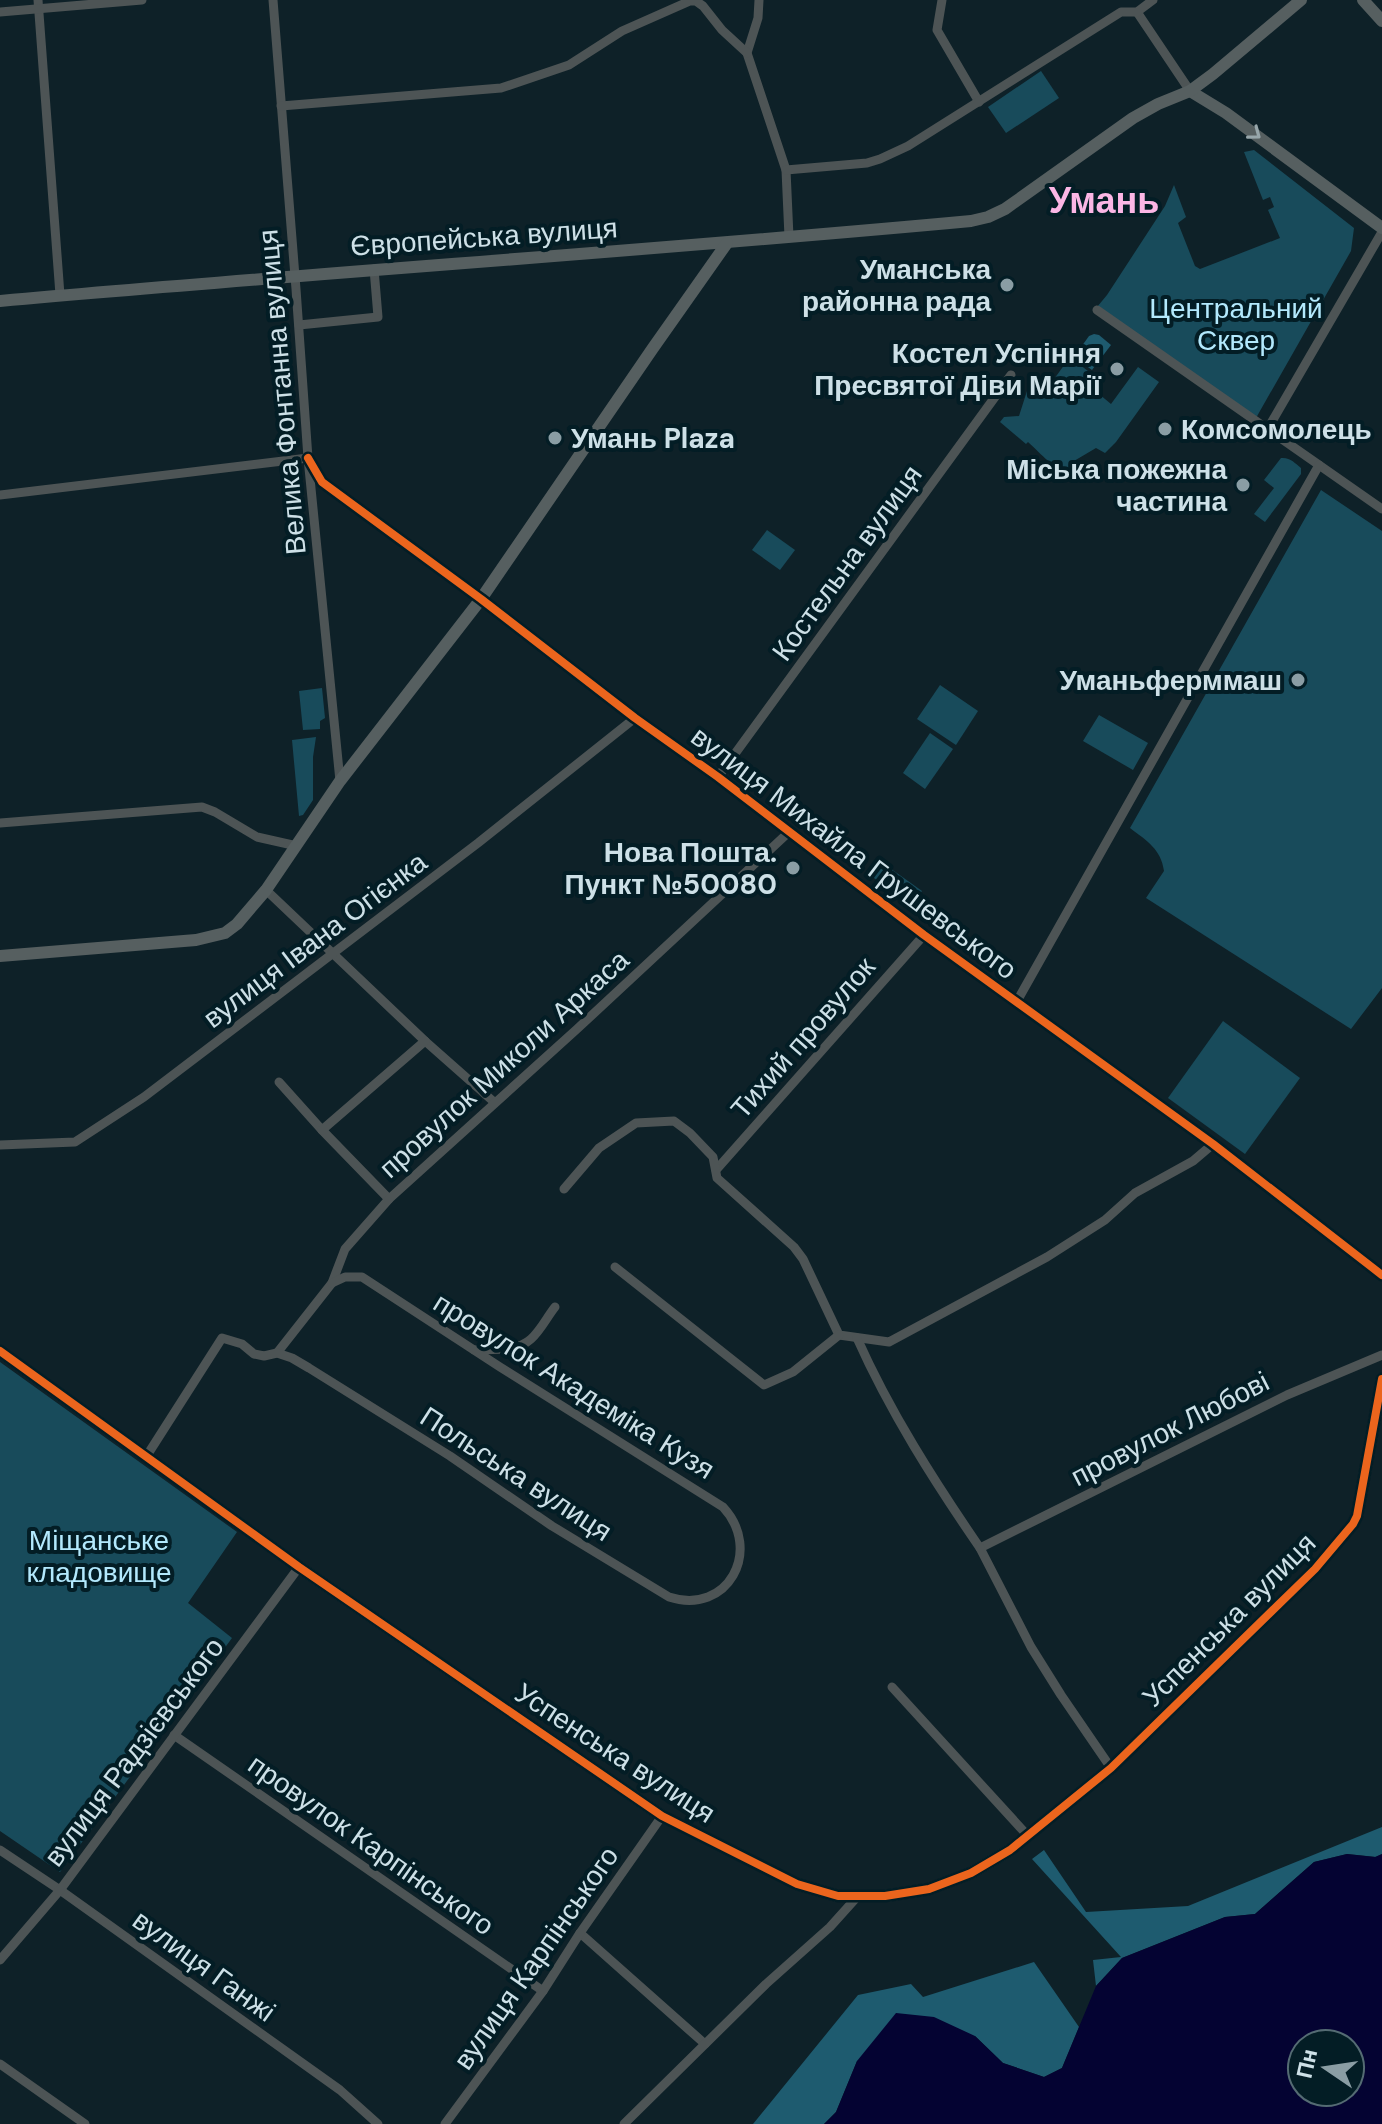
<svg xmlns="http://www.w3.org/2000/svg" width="1382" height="2124" font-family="'DM Sans',sans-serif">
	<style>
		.green { fill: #184b5b }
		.forest { fill: #1e5b6f }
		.water { fill: #040332; fill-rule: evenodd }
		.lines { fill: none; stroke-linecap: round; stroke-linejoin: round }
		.street { stroke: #4d5455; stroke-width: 9 }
		.secondary { stroke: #565f60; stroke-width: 12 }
		.cycleway-casing { stroke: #031d25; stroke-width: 13 }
		.cycleway { stroke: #eb651d; stroke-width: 8 }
		.oneway { stroke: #97a6aa }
		.poi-dot { fill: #8a9da4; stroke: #031d25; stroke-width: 3 }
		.labels { text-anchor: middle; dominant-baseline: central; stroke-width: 8; stroke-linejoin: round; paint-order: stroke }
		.street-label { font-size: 28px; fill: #cde0e7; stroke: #031d25 }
		.poi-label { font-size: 28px; font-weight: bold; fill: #cde0e7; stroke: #031d25; text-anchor: end }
		.park-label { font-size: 28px; fill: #b3e9fd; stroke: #031d25 }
		.district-label { font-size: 36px; font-weight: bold; fill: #fbb6e5; stroke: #031d25 }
	</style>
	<rect width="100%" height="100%" fill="#0e2128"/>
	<g class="green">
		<path d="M1041,71L1059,98L1006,133L988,107Z"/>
		<path d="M1254,150L1354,228L1351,251L1256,418L1097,307L1107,295L1165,206L1174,185L1186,217L1178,223L1195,266L1200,269L1280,238L1268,210L1274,207L1270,197L1263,200L1244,152Z"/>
		<path d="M1070,357L1093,375L1087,384L1111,404L1138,367L1159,382L1116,442L1105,453L1096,448L1074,461L1080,467C1053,472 1047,459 1028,442L1026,444L1000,422L1004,417L1019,416L1027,391L1049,386Z"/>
		<path d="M1281,458C1290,457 1295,463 1301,468V474L1265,522L1254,514L1274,488L1264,480Z"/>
		<path d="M1321,490L1382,531V988L1351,1029L1146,898L1164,871C1161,849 1147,841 1130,828Z"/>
		<path d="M767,530L795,550L780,570L752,550Z"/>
		<path d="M940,685L978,711L956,745L917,719Z"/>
		<path d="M322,688L325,718L320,721V729L303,730L299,691Z"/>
		<path d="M1099,715L1148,743L1133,770L1083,741Z"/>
		<path d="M930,733L953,749L925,789L903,773Z"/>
		<path d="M316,737L313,757V800L303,815L299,816L292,740Z"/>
		<path d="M880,861L922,891L911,906L870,875Z"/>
		<path d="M1223,1021L1300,1078L1245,1154L1168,1098Z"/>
		<path d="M0,1362L237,1532L188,1603L232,1638L60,1872L0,1831Z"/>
	</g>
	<g class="forest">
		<path d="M1094,334L1099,335L1111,345L1092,370L1074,357L1089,336Z"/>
		<path d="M1382,1827V1854L1376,1857L1347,1854L1314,1862L1255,1914L1225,1917L1122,1958L1096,1986L1093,1960L1121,1957L1032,1859L1044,1850L1086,1912L1188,1906Z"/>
		<path d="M1034,1962L1079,2027L1062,2068L1044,2077L1003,2063L975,2036L857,2061L836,2112L824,2124H753L858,1995L911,1984L923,1997Z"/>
	</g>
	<path class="water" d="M1347,1854L1375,1857L1382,1854V2124H824L836,2112L857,2061L896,2013L934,2017L975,2036L1003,2063L1044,2077L1062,2068L1096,1986L1122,1958L1225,1917L1255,1914L1314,1862ZM1350,2044V2092H1302V2044Z"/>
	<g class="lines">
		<g class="street">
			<path d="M38,0L60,295"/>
			<path d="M273,0L296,289L308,458L340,781"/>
			<path d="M759,0L758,18L747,53L786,170L789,237"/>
			<path d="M942,0L937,30L979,102"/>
			<path d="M0,12L142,0"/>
			<path d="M1137,12L1190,91"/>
			<path d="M281,106L501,88L569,65L622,31L690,1H696L703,6L722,30L747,53"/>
			<path d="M786,170L867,163L880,159L908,146L1121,12H1137L1153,0"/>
			<path d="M1097,310L1382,509"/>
			<path d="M299,325L378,317L374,269"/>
			<path d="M1267,430L1382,232"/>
			<path d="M308,458L322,482L481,599L635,718L718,777L924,935L1213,1144L1382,1275"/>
			<path d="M0,495L308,458"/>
			<path d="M718,777L1011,375"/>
			<path d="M0,823L202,807L215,812L257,837L297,846"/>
			<path d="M266,890L425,1041L494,1102"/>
			<path d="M1016,1003L1319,465"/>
			<path d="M279,1082L322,1130L389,1199"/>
			<path d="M322,1130L425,1041"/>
			<path d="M0,1145L75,1142L144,1097L478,843L635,718"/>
			<path d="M716,1170L924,935"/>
			<path d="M564,1189L599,1148L636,1123L674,1121L690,1133L713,1157L717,1178L794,1247L803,1259L839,1335L889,1342L1047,1257L1105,1220L1135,1193L1193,1161L1213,1144"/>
			<path d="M615,1267L764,1385L793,1372L839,1335"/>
			<path d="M857,1338C890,1412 934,1481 980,1548L1287,1395L1382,1355"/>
			<path d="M474,1350C492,1349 517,1352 531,1339C541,1330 547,1317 555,1307"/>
			<path d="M277,1353L332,1283L345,1249L389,1199L577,1029L789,832"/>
			<path d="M146,1457L222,1338L242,1344L254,1354L264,1356L277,1353L292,1358L309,1368L450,1456L552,1526L669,1597C728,1616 763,1550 723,1507L500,1367L362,1277H345L332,1283"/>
			<path d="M980,1548L1031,1647L1061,1695L1111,1768"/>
			<path d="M892,1687L1028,1836"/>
			<path d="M174,1735L543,1991"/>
			<path d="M0,1850L60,1890L340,2090L378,2124"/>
			<path d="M580,1933L705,2044"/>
			<path d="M0,1960L60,1890L299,1567"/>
			<path d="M0,2064L85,2124"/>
			<path d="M445,2124L543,1991L580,1933L662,1816"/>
			<path d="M624,2124L766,1984L830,1927L857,1897"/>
		</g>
		<g class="secondary">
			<path d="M1363,0L1382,21"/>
			<path d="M1190,91L1226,113L1382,228"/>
			<path d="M0,301C324,272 648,251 971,221L988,217L1005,209L1133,118L1158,104L1190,91L1213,74L1301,0"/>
			<path d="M0,956L196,940L225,933L237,924L266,890L340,781L481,599L653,348L727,243"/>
			<path d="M0,1351L299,1567L662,1816L797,1884L838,1896H885L929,1889L971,1873L1010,1850L1111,1768L1315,1569L1353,1524L1357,1516L1382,1379"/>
		</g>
		<defs>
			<g id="cycleway">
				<path d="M308,458L322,482L481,599L635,718L718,777L924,935L1213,1144L1382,1275"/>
				<path d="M0,1351L299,1567L662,1816L797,1884L838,1896H885L929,1889L971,1873L1010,1850L1111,1768L1315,1569L1353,1524L1357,1516L1382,1379"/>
			</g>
		</defs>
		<use href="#cycleway" class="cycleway-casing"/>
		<use href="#cycleway" class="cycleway"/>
	</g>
	<defs><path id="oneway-chevron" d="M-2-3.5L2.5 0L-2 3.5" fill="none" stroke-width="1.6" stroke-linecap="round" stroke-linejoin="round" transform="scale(2)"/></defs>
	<use class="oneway" href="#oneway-chevron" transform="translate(1255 134) rotate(37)"/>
	<g class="poi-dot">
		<circle cx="1007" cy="285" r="8"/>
		<circle cx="1117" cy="369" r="8"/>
		<circle cx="1165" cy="429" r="8"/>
		<circle cx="555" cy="438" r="8"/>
		<circle cx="1243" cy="485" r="8"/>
		<circle cx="1298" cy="680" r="8"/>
		<circle cx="793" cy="868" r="8"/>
	</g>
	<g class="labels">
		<g class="street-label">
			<text transform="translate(484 237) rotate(-4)">Європейська вулиця</text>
			<text transform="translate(282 392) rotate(-95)">Велика Фонтанна вулиця</text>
			<text transform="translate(847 563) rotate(-54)">Костельна вулиця</text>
			<text transform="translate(854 853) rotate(37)">вулиця Михайла Грушевського</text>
			<text transform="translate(315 940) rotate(-37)">вулиця Івана Огієнка</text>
			<text transform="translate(803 1038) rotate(-49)">Тихий провулок</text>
			<text transform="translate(504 1064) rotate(-42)">провулок Миколи Аркаса</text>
			<text transform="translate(574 1386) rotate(32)">провулок Академіка Кузя</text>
			<text transform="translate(1170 1429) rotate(-27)">провулок Любові</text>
			<text transform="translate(516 1474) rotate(33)">Польська вулиця</text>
			<text transform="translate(1229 1620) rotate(-45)">Успенська вулиця</text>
			<text transform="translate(134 1752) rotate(-53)">вулиця Радзієвського</text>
			<text transform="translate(615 1753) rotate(33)">Успенська вулиця</text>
			<text transform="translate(371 1845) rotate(35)">провулок Карпінського</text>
			<text transform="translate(536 1958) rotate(-55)">вулиця Карпінського</text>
			<text transform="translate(204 1966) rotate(36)">вулиця Ганжі</text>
		</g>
		<g class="poi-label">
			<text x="991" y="269">Уманська<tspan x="991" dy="32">районна рада</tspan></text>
			<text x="1101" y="353">Костел Успіння<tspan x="1101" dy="32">Пресвятої Діви Марії</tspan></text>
			<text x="1181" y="429" text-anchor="start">Комсомолець</text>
			<text x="571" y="438" text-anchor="start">Умань Plaza</text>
			<text x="1227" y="469">Міська пожежна<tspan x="1227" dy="32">частина</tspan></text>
			<text x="1282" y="680">Уманьферммаш</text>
			<text x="777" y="852">Нова Пошта.<tspan x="777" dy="32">Пункт №50080</tspan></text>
		</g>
		<g class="park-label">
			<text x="1236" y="308">Центральний<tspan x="1236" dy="32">Сквер</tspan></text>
			<text x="99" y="1540">Міщанське<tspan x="99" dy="32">кладовище</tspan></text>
		</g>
		<g class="district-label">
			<text x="1104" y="200">Умань</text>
		</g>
	</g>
	<g transform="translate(1326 2068) rotate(283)"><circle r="38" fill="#031d25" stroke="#546b73" stroke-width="2"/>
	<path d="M0-6L14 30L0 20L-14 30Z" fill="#8a9da4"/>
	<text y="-12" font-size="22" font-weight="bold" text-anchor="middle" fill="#cde0e7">Пн</text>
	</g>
</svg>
